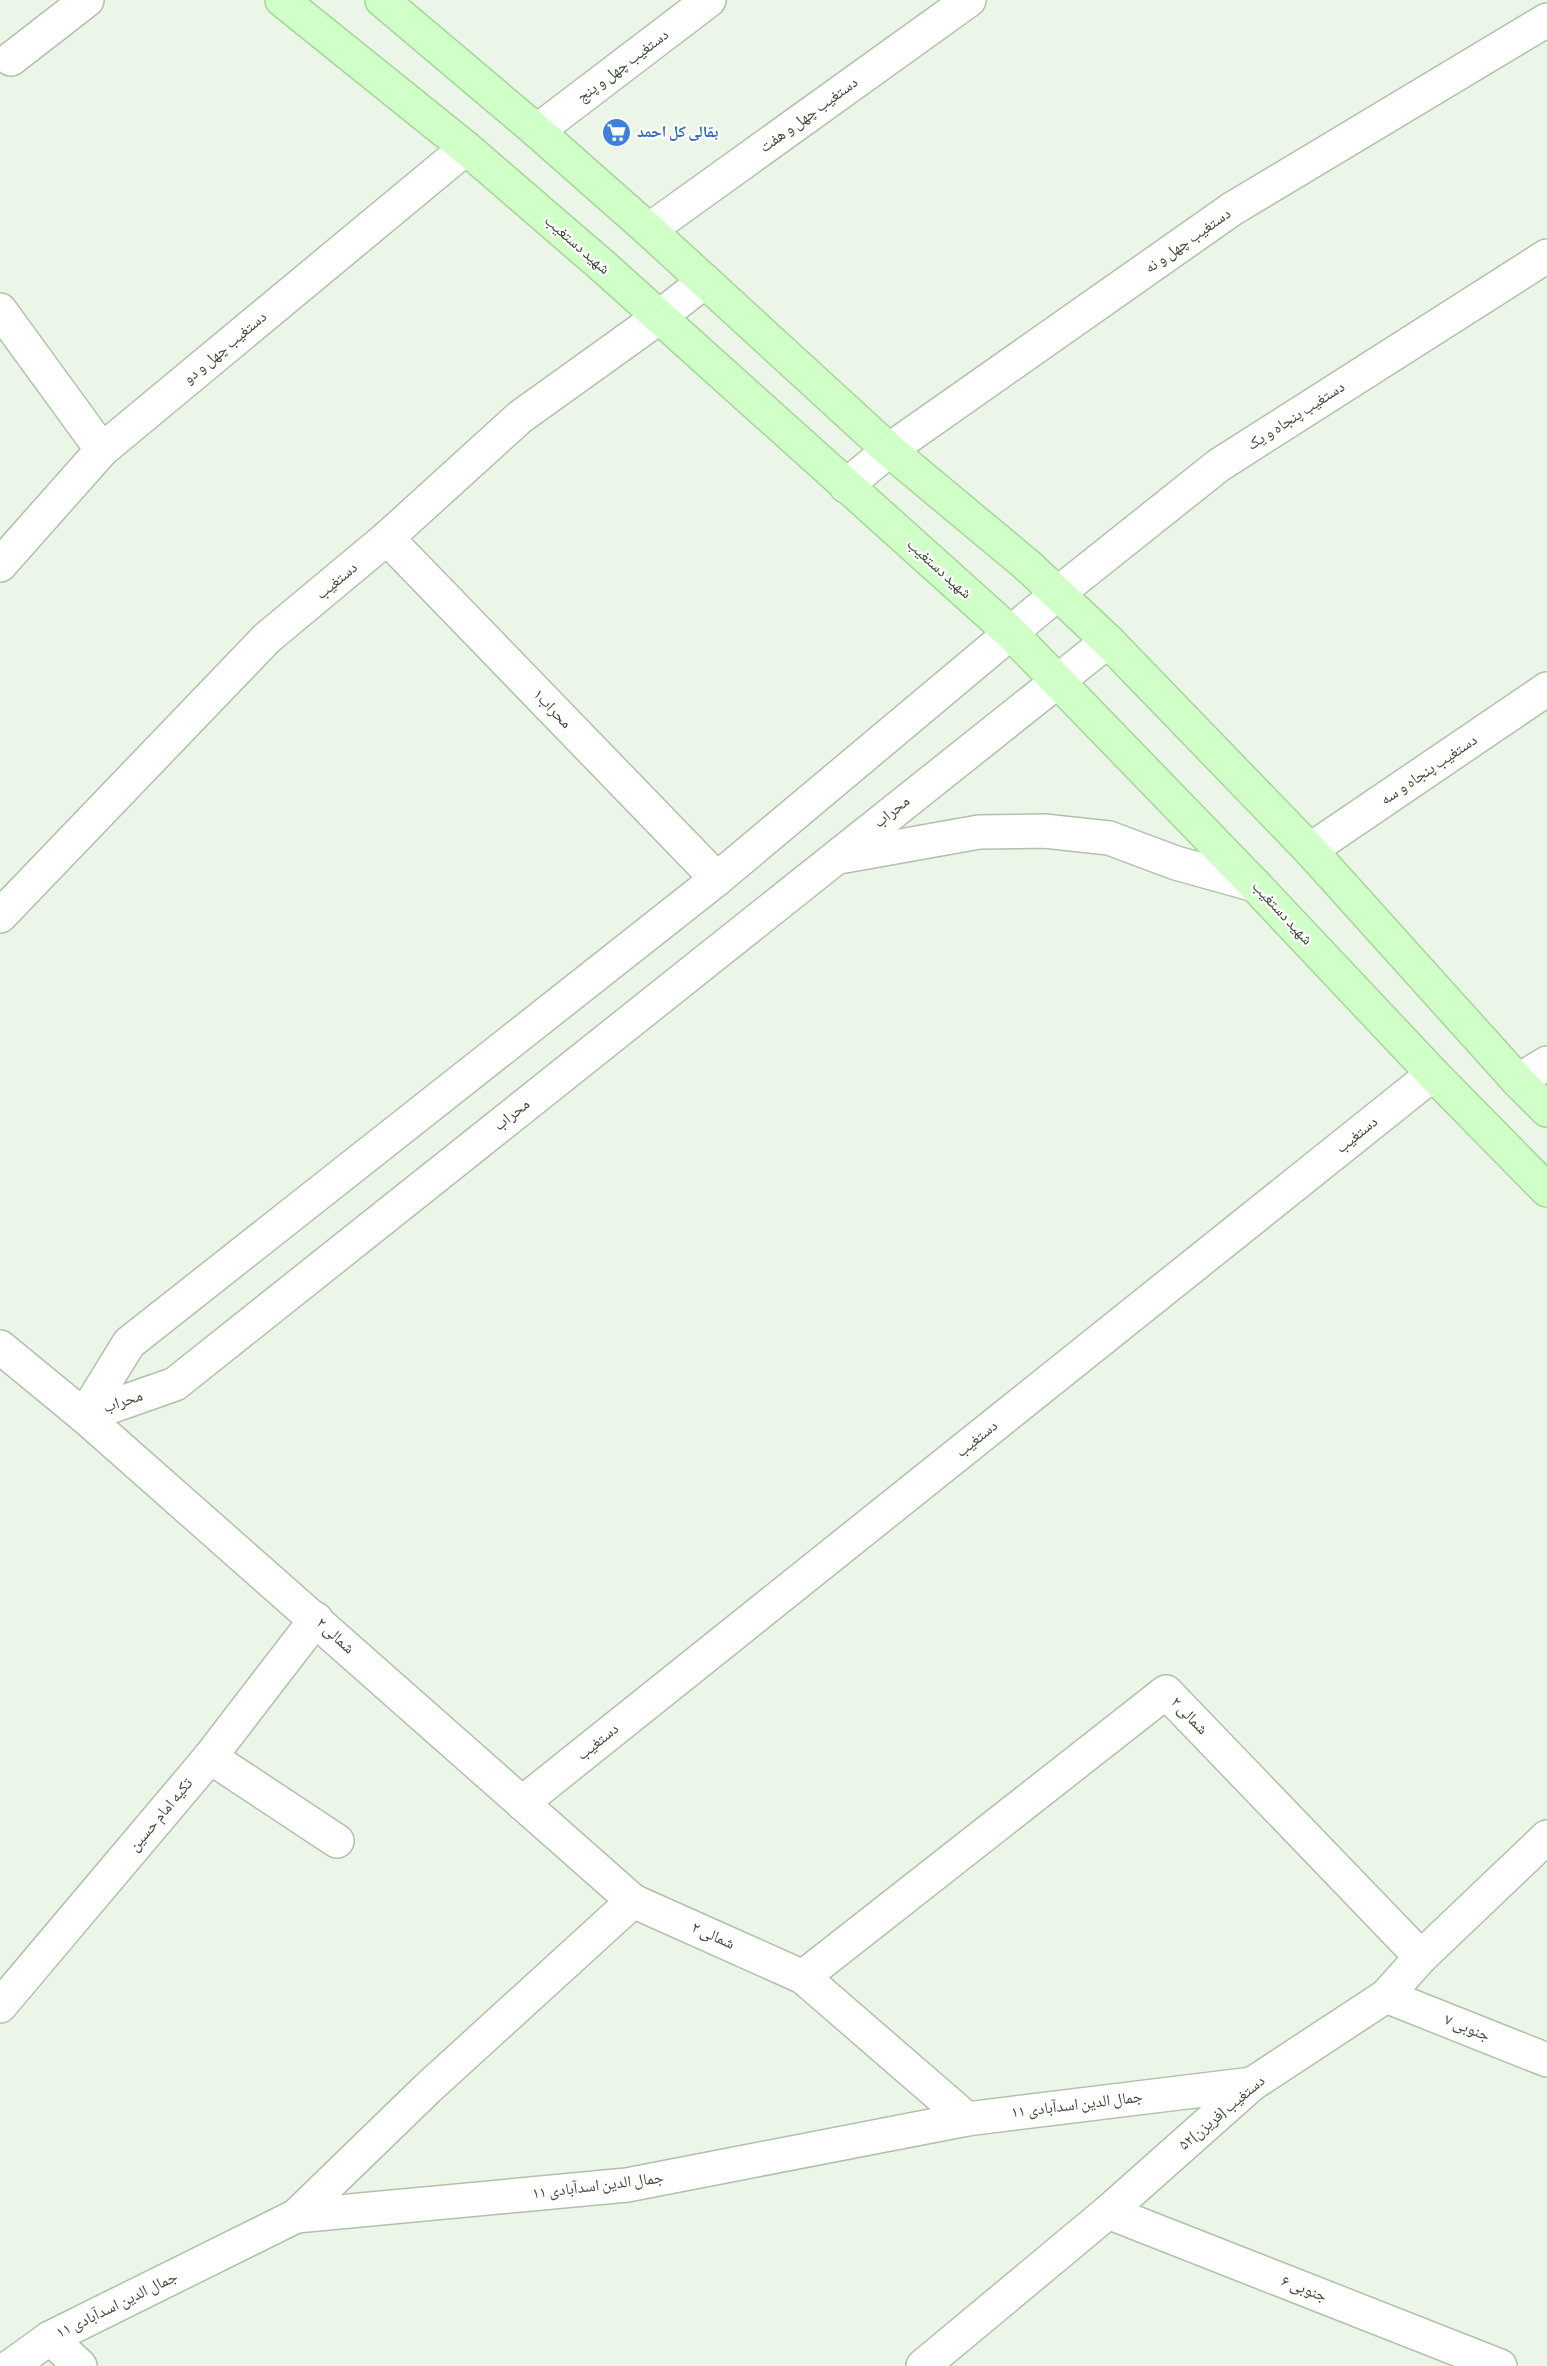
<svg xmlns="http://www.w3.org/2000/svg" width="1547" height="2366" font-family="'Sofia Sans Condensed','Noto Naskh Arabic',sans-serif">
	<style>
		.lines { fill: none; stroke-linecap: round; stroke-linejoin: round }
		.street-casing { stroke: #b0c1aa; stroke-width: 36 }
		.secondary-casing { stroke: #a2d895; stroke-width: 36 }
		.street { stroke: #fff; stroke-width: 33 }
		.secondary { stroke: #d1ffc8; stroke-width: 33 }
		.labels { text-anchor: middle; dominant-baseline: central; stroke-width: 4.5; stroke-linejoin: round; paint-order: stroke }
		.street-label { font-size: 16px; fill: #3c4936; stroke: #fff }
		.shop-label { font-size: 16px; font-weight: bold; fill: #366cbe; stroke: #fff; text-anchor: start }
	</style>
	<rect width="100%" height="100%" fill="#ebf5e8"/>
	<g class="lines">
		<defs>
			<g id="street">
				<path d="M11,59L87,0"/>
				<path d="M537,131L709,0"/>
				<path d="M649,230L969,0"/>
				<path d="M0,310L102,450"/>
				<path d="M846,486L889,450L1232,209L1547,20"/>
				<path d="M387,538L717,879"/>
				<path d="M0,565L102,450L466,148"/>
				<path d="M1310,850L1547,689"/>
				<path d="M839,857L979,832L1044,831L1109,838L1176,863L1255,885"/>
				<path d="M0,916L267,638L387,538L520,417L658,318L705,281"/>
				<path d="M1518,1081L1547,1063"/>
				<path d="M0,1347L84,1416L633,1901L803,1977L1166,1692L1421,1957"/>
				<path d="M84,1416L129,1343L717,879L1057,594L1219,465L1547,256"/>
				<path d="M84,1416L175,1384L1108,641"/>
				<path d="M210,1757L337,1841"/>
				<path d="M522,1803L1433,1074"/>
				<path d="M803,1977L967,2119"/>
				<path d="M1386,1996L1547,2060"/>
				<path d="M0,2006L210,1757L316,1619"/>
				<path d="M1108,2212L1500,2366"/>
				<path d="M296,2216L428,2088L633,1901"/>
				<path d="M50,2338L80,2366"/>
				<path d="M11,2366L50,2338L296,2216L627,2185L967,2119L1252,2084"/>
				<path d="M923,2366L1108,2212L1252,2084L1386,1996L1421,1957L1547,1837"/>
			</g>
			<g id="secondary">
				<path d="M282,0L466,148L605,268L1011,633L1255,885L1433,1074L1547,1190"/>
				<path d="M382,0L537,131L649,230L889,450L1027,565L1108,641L1310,850L1518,1081L1547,1110"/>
			</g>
		</defs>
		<use href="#street" class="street-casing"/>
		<use href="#secondary" class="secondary-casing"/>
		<use href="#street" class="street"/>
		<use href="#secondary" class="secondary"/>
	</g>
	<defs>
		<symbol id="supermarket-disc" viewBox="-11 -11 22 22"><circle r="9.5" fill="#3f7fe0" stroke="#fff"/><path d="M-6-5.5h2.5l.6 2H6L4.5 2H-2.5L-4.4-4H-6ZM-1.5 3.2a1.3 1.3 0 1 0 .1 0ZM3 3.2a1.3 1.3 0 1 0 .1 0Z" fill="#fff"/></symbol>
	</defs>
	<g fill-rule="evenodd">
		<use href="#supermarket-disc" x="600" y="116" width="33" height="33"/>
	</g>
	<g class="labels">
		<g class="street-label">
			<text transform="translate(623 66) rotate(-37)">دستغیب چهل و پنج</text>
			<text transform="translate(809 115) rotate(-36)">دستغیب چهل و هفت</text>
			<text transform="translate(1188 241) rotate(-35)">دستغیب چهل و نه</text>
			<text transform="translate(577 245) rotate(41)">شهید دستغیب</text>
			<text transform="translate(225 348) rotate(-40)">دستغیب چهل و دو</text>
			<text transform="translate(1296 416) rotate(-33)">دستغیب پنجاه و یک</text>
			<text transform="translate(939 569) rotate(42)">شهید دستغیب</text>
			<text transform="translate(337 581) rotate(-40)">دستغیب</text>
			<text transform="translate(552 709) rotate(46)">محراب۱</text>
			<text transform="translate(1429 770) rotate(-34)">دستغیب پنجاه و سه</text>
			<text transform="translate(892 812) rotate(-39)">محراب</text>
			<text transform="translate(1282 913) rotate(47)">شهید دستغیب</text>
			<text transform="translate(512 1115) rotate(-39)">محراب</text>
			<text transform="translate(1357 1135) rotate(-39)">دستغیب</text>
			<text transform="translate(123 1402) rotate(-19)">محراب</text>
			<text transform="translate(977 1439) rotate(-39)">دستغیب</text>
			<text transform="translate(335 1636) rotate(42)">۲ شمالی</text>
			<text transform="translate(1189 1716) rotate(46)">۲ شمالی</text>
			<text transform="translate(598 1742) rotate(-39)">دستغیب</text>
			<text transform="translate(161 1815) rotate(-50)">تکیه امام حسین</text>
			<text transform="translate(713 1936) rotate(24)">۲ شمالی</text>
			<text transform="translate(1467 2028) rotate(22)">جنوبی ۷</text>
			<text transform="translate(1077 2105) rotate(-7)">جمال الدین اسدآبادی ۱۱</text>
			<text transform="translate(1222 2113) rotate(-40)">دستغیب (فریزن)۵۲</text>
			<text transform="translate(598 2186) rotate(-7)">جمال الدین اسدآبادی ۱۱</text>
			<text transform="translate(1304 2289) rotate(21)">جنوبی ۶</text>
			<text transform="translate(117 2305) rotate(-26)">جمال الدین اسدآبادی ۱۱</text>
		</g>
		<g class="shop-label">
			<text x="637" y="132">بقالی کل احمد</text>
		</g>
	</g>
</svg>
